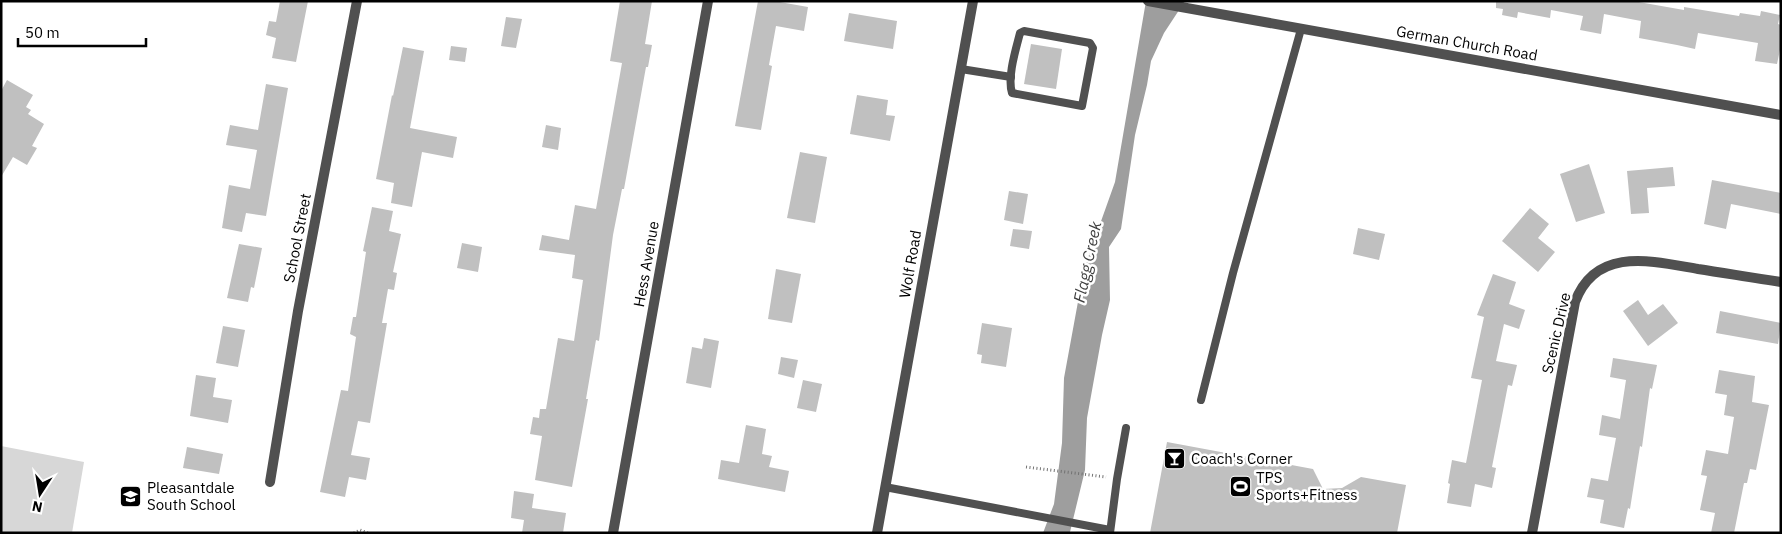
<svg xmlns="http://www.w3.org/2000/svg" width="1782" height="534" font-family="'IBM Plex Sans',sans-serif">
	<style>
		.green { fill: #d7d7d7 }
		.water { fill: #9e9e9e }
		.building { fill: #c0c0c0 }
		.lines { fill: none; stroke-linecap: round; stroke-linejoin: round }
		.path { stroke: #727272; stroke-width: 3; stroke-dasharray: 1 2.5; stroke-linecap: butt }
		.service { stroke: #505050; stroke-width: 8 }
		.minor { stroke: #505050; stroke-width: 10 }
		.tertiary { stroke: #505050; stroke-width: 10 }
		.labels { text-anchor: middle; dominant-baseline: central; stroke-width: 5; stroke-linejoin: round; paint-order: stroke }
		.street-label { font-size: 15px; fill: #000; stroke: #fff }
		.poi-label { font-size: 15px; fill: #000; stroke: #fff; text-anchor: start }
		.water-label { font-size: 16px; font-style: italic; fill: #3f3f3f; stroke: #fff }
	</style>
	<rect width="100%" height="100%" fill="#fff"/>
	<path class="green" d="M1,446L84,462L72,533H1Z"/>
	<path class="water" d="M1146,1H1185L1164,33L1151,61L1147,85L1135,135L1121,229L1109,247L1110,300L1102,335L1087,418L1085,470L1070,532L1043,533L1054,504L1062,443L1064,378L1084,269L1115,182Z"/>
	<g class="building">
		<path d="M280,1H308L296,62L272,58L276,38L266,35L269,21L276,22Z"/>
		<path d="M620,1H652L645,44L652,45L648,67H646L624,189H622L613,235L599,341L596,340L586,399H588L572,487L535,480L542,436L530,434L533,417L539,418L540,409H546L558,338L574,341L583,280L572,278L575,255L539,250L542,235L569,240L575,205L596,209L622,63L610,61Z"/>
		<path d="M758,1H774L808,7L804,31L776,26L769,65L772,66L761,130L735,126Z"/>
		<path d="M1496,1H1633L1684,10V7L1739,16L1740,13L1760,16L1761,11L1780,15L1778,24L1781,25V45L1777,64L1755,61L1758,43L1698,33L1695,49L1677,45L1639,38L1641,21L1604,14L1601,34L1580,30L1583,16L1551,10L1550,18L1518,12L1517,18L1502,15L1503,9L1496,8Z"/>
		<path d="M849,13L897,21L893,49L844,41Z"/>
		<path d="M506,17L522,19L516,48L501,46Z"/>
		<path d="M1031,44L1062,49L1056,89L1024,84Z"/>
		<path d="M451,46L467,48L465,62L449,60Z"/>
		<path d="M403,47L424,51L410,128L457,137L453,158L422,152L412,207L391,203L394,183L376,179L392,95L393,96Z"/>
		<path d="M7,80L33,95L26,107L31,110L28,114L44,124L32,146L37,148L27,165L13,157L1,177V91Z"/>
		<path d="M266,84L288,88L266,216L246,213L242,232L222,228L229,185L250,189L257,150L226,145L230,125L258,130Z"/>
		<path d="M857,95L888,100L886,115L895,116L890,141L850,134Z"/>
		<path d="M546,125L561,128L558,150L542,147Z"/>
		<path d="M800,152L827,157L815,223L787,218Z"/>
		<path d="M1589,164L1605,213L1576,222L1560,174Z"/>
		<path d="M1673,167L1675,186L1647,188L1649,213L1631,214L1627,171Z"/>
		<path d="M1712,180L1781,193V214L1731,204L1726,229L1704,224Z"/>
		<path d="M1009,191L1028,194L1023,224L1004,220Z"/>
		<path d="M372,207L393,211L389,231L401,234L393,272L397,273L394,290L388,289L382,323H387L370,423L358,421L351,455L370,458L366,480L349,477L345,497L320,492L341,390L348,391L356,337L350,334L353,317H356L366,252L363,251Z"/>
		<path d="M1530,208L1549,224L1538,238L1555,252L1538,272L1502,241Z"/>
		<path d="M1358,228L1385,234L1379,260L1353,254Z"/>
		<path d="M1013,229L1032,231L1029,249L1010,246Z"/>
		<path d="M462,243L482,247L478,272L457,268Z"/>
		<path d="M239,244L262,248L254,288L251,287L248,302L227,298Z"/>
		<path d="M776,269L801,274L792,323L768,319Z"/>
		<path d="M1493,274L1516,282L1509,304L1525,310L1519,329L1504,324L1496,361L1517,365L1512,386L1508,385L1492,467L1496,468L1492,488L1475,484L1471,507L1447,503L1450,484L1448,483L1452,460L1466,463L1482,380L1471,378L1484,317L1477,315Z"/>
		<path d="M1638,300L1648,315L1663,304L1678,323L1648,346L1623,311Z"/>
		<path d="M1720,311L1781,323L1778,344L1716,333Z"/>
		<path d="M982,323L1012,328L1006,367L981,363L982,355L977,354Z"/>
		<path d="M223,326L245,330L238,367L216,363Z"/>
		<path d="M704,338L719,341L711,388L686,383L692,347L702,349Z"/>
		<path d="M781,357L798,360L794,378L778,374Z"/>
		<path d="M1613,358L1657,365L1652,389L1650,388L1642,447L1640,446L1630,509L1628,508L1624,528L1600,523L1604,500L1587,497L1591,478L1608,481L1616,438L1599,435L1602,415L1620,419L1626,380L1610,377Z"/>
		<path d="M1719,370L1755,376L1752,402L1769,405L1756,470L1750,469L1747,483H1744L1734,533H1711L1715,513L1700,510L1707,476L1701,475L1706,450L1728,454L1734,417L1724,415L1727,395L1715,393Z"/>
		<path d="M196,375L216,378L213,397L232,400L228,423L190,416Z"/>
		<path d="M803,380L822,384L816,412L797,408Z"/>
		<path d="M746,425L766,429L762,454L772,456L769,467L789,471L785,492L718,479L721,460L739,463Z"/>
		<path d="M1167,442L1313,469L1323,489L1342,488L1361,477L1406,485L1397,533H1150Z"/>
		<path d="M187,447L223,454L219,474L183,468Z"/>
		<path d="M514,491L534,494L532,508L566,513L563,533H522L524,520L511,518Z"/>
	</g>
	<g class="lines">
		<g class="path">
			<path d="M1026,467L1106,477"/>
			<path d="M354,533L360,530L368,533"/>
		</g>
		<g class="service">
			<path d="M1024,31L1090,43L1093,48L1082,106L1012,93C1007,77 1016,49 1020,33Z"/>
			<path d="M961,69L1011,77"/>
			<path d="M1201,400L1233,273L1301,29"/>
			<path d="M885,487L1110,530"/>
			<path d="M1110,533L1117,479L1126,428"/>
		</g>
		<g class="minor">
			<path d="M270,482L298,311L357,1"/>
			<path d="M613,533L708,1"/>
			<path d="M1532,533L1575,302C1596,246 1652,261 1698,269C1725,273 1753,278 1781,282"/>
		</g>
		<g class="tertiary">
			<path d="M1148,1L1781,115"/>
			<path d="M877,533L973,1"/>
		</g>
	</g>
	<defs>
		<symbol id="bar-square" viewBox="-11 -11 22 22"><rect x="-9" y="-9" width="18" height="18" rx="4" fill="#000" stroke="#fff"/><path d="M-6-5H6L.8 .8V4.5H3.5V6h-7V4.5H-.8V.8Z" fill="#fff"/></symbol>
		<symbol id="stadium-square" viewBox="-11 -11 22 22"><rect x="-9" y="-9" width="18" height="18" rx="4" fill="#000" stroke="#fff"/><path d="M0-5a6.5 5 0 1 0 0 10a6.5 5 0 1 0 0-10ZM-3.5-1.8h7v3.6h-7Z" fill="#fff"/></symbol>
		<symbol id="school-square" viewBox="-11 -11 22 22"><rect x="-9" y="-9" width="18" height="18" rx="4" fill="#000" stroke="#fff"/><path d="M0-5L7-2L0 1L-7-2ZM-4 1L0 2.5L4 1V4Q0 6-4 4Z" fill="#fff"/></symbol>
	</defs>
	<g fill-rule="evenodd">
		<use href="#bar-square" x="1162" y="446" width="25" height="25"/>
		<use href="#stadium-square" x="1228" y="474" width="25" height="25"/>
		<use href="#school-square" x="118" y="484" width="25" height="25"/>
	</g>
	<g class="labels">
		<g class="street-label">
			<text transform="translate(1467 43) rotate(10)">German Church Road</text>
			<text transform="translate(297 238) rotate(-79)">School Street</text>
			<text transform="translate(646 264) rotate(-80)">Hess Avenue</text>
			<text transform="translate(910 264) rotate(-80)">Wolf Road</text>
			<text transform="translate(1556 333) rotate(-77)">Scenic Drive</text>
		</g>
		<g class="poi-label">
			<text x="1191" y="458">Coach's Corner</text>
			<text x="1256" y="477">TPS<tspan x="1256" dy="17">Sports+Fitness</tspan></text>
			<text x="147" y="487">Pleasantdale<tspan x="147" dy="17">South School</tspan></text>
		</g>
		<g class="water-label">
			<text transform="translate(1087 262) rotate(-78)">Flagg Creek</text>
		</g>
	</g>
	<rect width="1782" height="534" fill="none" stroke="#000000" stroke-width="5"/>
	<g transform="translate(40 494) rotate(192)" stroke="#ffffff" stroke-width="4" paint-order="stroke">
	<path d="M0-4L9 19L0 12L-9 19Z" fill="#000000"/>
	<text y="-8" font-size="14" font-weight="bold" text-anchor="middle" fill="#000000">N</text>
	</g>
	<path d="M18 38v8h128v-8" fill="none" stroke="#000000" stroke-width="2.5"/>
	<text x="25" y="38" font-size="15" fill="#000000" stroke="#ffffff" stroke-width="4" paint-order="stroke">50 m</text>
</svg>
